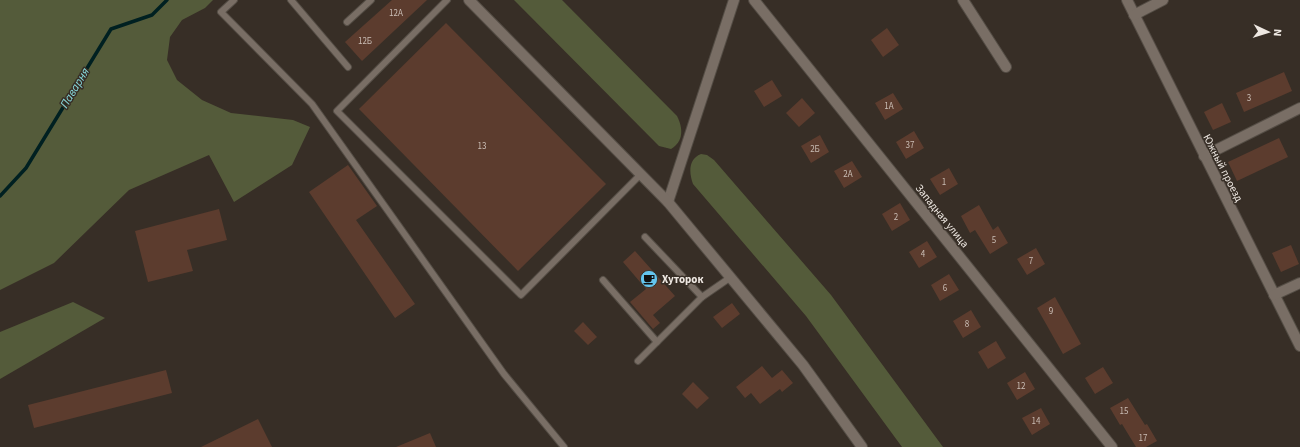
<svg xmlns="http://www.w3.org/2000/svg" width="1300" height="447" font-family="'Source Sans 3',sans-serif">
	<style>
		.forest { fill: #545b3a }
		.lines { fill: none; stroke-linecap: round; stroke-linejoin: round }
		.stream { stroke: #002021; stroke-width: 3.5 }
		.building { fill: #5c3c2e }
		.service-casing { stroke: #544d45; stroke-width: 8 }
		.minor-casing { stroke: #544d45; stroke-width: 12 }
		.tertiary-casing { stroke: #544d45; stroke-width: 12 }
		.service { stroke: #796e65; stroke-width: 6 }
		.minor { stroke: #796e65; stroke-width: 10 }
		.tertiary { stroke: #796e65; stroke-width: 10 }
		.labels { text-anchor: middle; dominant-baseline: central; stroke-width: 3; stroke-linejoin: round; paint-order: stroke }
		.number-label { font-size: 9px; fill: #cabdb5 }
		.street-label { font-size: 11px; fill: #eee8e2; stroke: #372e26 }
		.poi-label { font-size: 11px; font-weight: bold; fill: #eee8e2; stroke: #372e26; text-anchor: start }
		.water-label { font-size: 12px; font-style: italic; fill: #87d9db; stroke: #372e26 }
	</style>
	<rect width="100%" height="100%" fill="#372e26"/>
	<g class="forest">
		<path d="M0,0H213L205,8L182,20L170,37L167,60L177,80L202,100L231,113L293,120L310,127L292,165L234,202L209,155L129,190L54,263L0,290Z"/>
		<path d="M514,0H562L677,116C683,128 684,141 671,149L659,146Z"/>
		<path d="M701,154L707,155L714,160L831,295L943,447H902L806,316L693,184C689,173 688,159 701,154Z"/>
		<path d="M73,302L105,318L0,379V332Z"/>
	</g>
	<g class="lines">
		<path class="stream" d="M0,196L26,168L111,29L152,15L167,0"/>
	</g>
	<g class="building">
		<path d="M392,0H427L362,61L345,42Z"/>
		<path d="M446,23L606,184L518,271L359,109Z"/>
		<path d="M887,28L899,45L883,57L871,40Z"/>
		<path d="M1284,72L1292,91L1244,112L1236,93Z"/>
		<path d="M772,80L782,96L764,107L754,91Z"/>
		<path d="M893,93L903,109L885,120L875,103Z"/>
		<path d="M802,98L815,113L799,127L786,113Z"/>
		<path d="M1222,103L1231,122L1213,130L1204,112Z"/>
		<path d="M914,131L924,148L906,159L896,142Z"/>
		<path d="M820,135L829,152L811,163L801,146Z"/>
		<path d="M1279,138L1288,157L1237,181L1228,162Z"/>
		<path d="M852,161L862,177L844,188L834,171Z"/>
		<path d="M348,165L377,206L356,220L415,304L395,318L309,192Z"/>
		<path d="M949,168L958,184L940,195L930,179Z"/>
		<path d="M900,203L910,220L892,231L882,214Z"/>
		<path d="M979,205L993,230L998,226L1008,243L990,254L975,230L970,233L961,216Z"/>
		<path d="M219,209L227,240L187,250L193,271L148,282L135,231Z"/>
		<path d="M927,241L937,257L919,268L909,252Z"/>
		<path d="M1291,245L1299,264L1281,272L1272,253Z"/>
		<path d="M1036,248L1045,264L1027,275L1017,259Z"/>
		<path d="M635,251L675,296L653,315L660,323L653,329L630,302L646,289L623,262Z"/>
		<path d="M949,274L959,290L940,301L931,285Z"/>
		<path d="M1055,297L1081,344L1063,354L1037,308Z"/>
		<path d="M732,303L740,314L722,328L713,317Z"/>
		<path d="M971,310L981,327L963,338L953,321Z"/>
		<path d="M583,322L597,337L588,345L574,331Z"/>
		<path d="M996,341L1006,358L988,369L978,352Z"/>
		<path d="M762,366L772,378L782,370L793,383L782,392L780,389L760,404L751,393L745,398L736,387Z"/>
		<path d="M1103,367L1113,383L1095,394L1085,378Z"/>
		<path d="M166,370L172,393L34,428L28,405Z"/>
		<path d="M1025,372L1035,389L1017,400L1007,383Z"/>
		<path d="M693,382L709,398L697,409L682,394Z"/>
		<path d="M1128,398L1145,425L1147,424L1157,441L1146,447H1136L1122,424L1120,425L1110,408Z"/>
		<path d="M1041,408L1050,424L1032,435L1022,418Z"/>
		<path d="M258,419L272,447H201Z"/>
		<path d="M430,433L436,447H396Z"/>
	</g>
	<g class="lines">
		<defs>
			<g id="service">
				<path d="M234,0L221,12L312,104L504,374L564,447"/>
				<path d="M291,0L348,67"/>
				<path d="M447,0L337,111L521,295L641,174"/>
				<path d="M347,22L371,0"/>
				<path d="M645,237L702,297L731,277"/>
				<path d="M603,280L657,342"/>
				<path d="M638,361L702,297"/>
			</g>
			<g id="minor">
				<path d="M754,0L1112,447"/>
				<path d="M963,0L1006,67"/>
				<path d="M1127,0L1300,346"/>
				<path d="M1134,15L1163,0"/>
				<path d="M1204,156L1300,108"/>
				<path d="M668,202L734,0"/>
				<path d="M1274,295L1300,283"/>
			</g>
			<path id="tertiary" d="M469,0L668,202L803,365L862,447"/>
		</defs>
		<use href="#service" class="service-casing"/>
		<use href="#minor" class="minor-casing"/>
		<use href="#tertiary" class="tertiary-casing"/>
		<use href="#service" class="service"/>
		<use href="#minor" class="minor"/>
		<use href="#tertiary" class="tertiary"/>
	</g>
	<defs>
		<symbol id="cafe-disc" viewBox="-11 -11 22 22"><circle r="9.5" fill="#64c5ee" stroke="#372e26"/><path d="M-5.5-4.5H6V0H3Q3 3.5 0 3.5H-2.5Q-5.5 3.5-5.5 0ZM3-3.2v2h1.7v-2ZM-6 4.5H4V6H-6Z" fill="#111"/></symbol>
	</defs>
	<g fill-rule="evenodd">
		<use href="#cafe-disc" x="639" y="269" width="20" height="20"/>
	</g>
	<g class="labels">
		<g class="number-label">
			<text x="396" y="13">12А</text>
			<text x="365" y="41">12Б</text>
			<text x="1249" y="98">3</text>
			<text x="889" y="106">1А</text>
			<text x="910" y="145">37</text>
			<text x="482" y="146">13</text>
			<text x="815" y="149">2Б</text>
			<text x="848" y="174">2А</text>
			<text x="944" y="182">1</text>
			<text x="896" y="217">2</text>
			<text x="994" y="240">5</text>
			<text x="923" y="254">4</text>
			<text x="1031" y="261">7</text>
			<text x="945" y="288">6</text>
			<text x="1051" y="311">9</text>
			<text x="967" y="324">8</text>
			<text x="1021" y="386">12</text>
			<text x="1124" y="411">15</text>
			<text x="1036" y="421">14</text>
			<text x="1143" y="438">17</text>
		</g>
		<g class="street-label">
			<text transform="translate(1223 168) rotate(63)">Южный проезд</text>
			<text transform="translate(942 216) rotate(51)">Западная улица</text>
		</g>
		<g class="poi-label">
			<text x="662" y="279">Хуторок</text>
		</g>
		<g class="water-label">
			<text transform="translate(75 88) rotate(-59)">Паварня</text>
		</g>
	</g>
	<g transform="translate(1268 32) rotate(94)" stroke="#372e26" stroke-width="3" paint-order="stroke">
	<path d="M0-3L7 15L0 10L-7 15Z" fill="#eee8e2"/>
	<text y="-6" font-size="11" font-weight="bold" text-anchor="middle" fill="#eee8e2">N</text>
	</g>
</svg>
